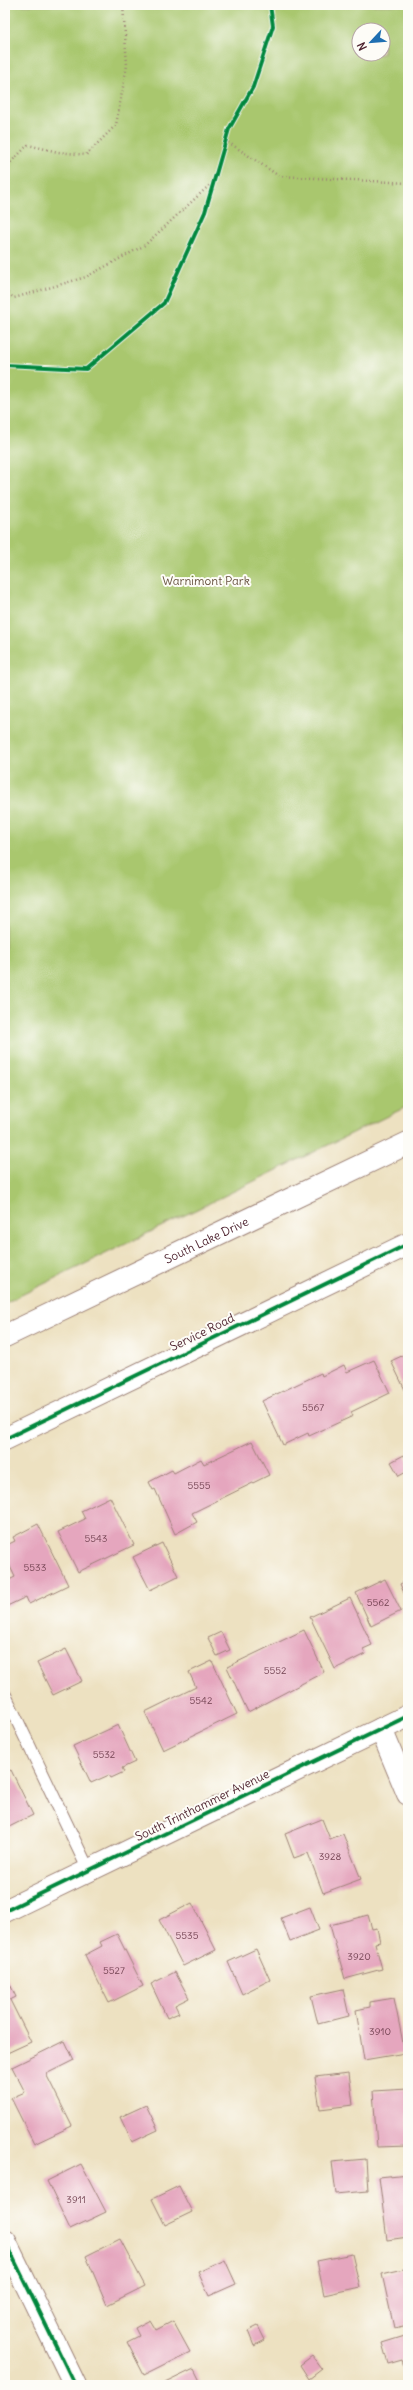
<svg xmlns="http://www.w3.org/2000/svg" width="413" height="2390" font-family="Delius,sans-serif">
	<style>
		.green { fill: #a9c76e; stroke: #7a734c; fill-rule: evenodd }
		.building { fill: #e5a6be }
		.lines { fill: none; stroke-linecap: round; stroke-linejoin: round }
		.service-casing { stroke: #9c8076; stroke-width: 14 }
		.minor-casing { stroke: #9c8076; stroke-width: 24 }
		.secondary-casing { stroke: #9c8076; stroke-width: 24 }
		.path { stroke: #9c8076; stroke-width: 2.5; stroke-dasharray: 1 3; stroke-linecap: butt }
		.service { stroke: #fff; stroke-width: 12 }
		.minor { stroke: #fff; stroke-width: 22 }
		.secondary { stroke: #fff; stroke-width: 22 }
		.cycleway-casing { stroke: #fdfcf7; stroke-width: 6 }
		.cycleway { stroke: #00873e; stroke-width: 4 }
		.labels { text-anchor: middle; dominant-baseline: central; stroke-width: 4; stroke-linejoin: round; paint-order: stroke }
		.number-label { font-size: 10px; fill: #714150 }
		.park-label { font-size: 12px; fill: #66513f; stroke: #fdfcf7 }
		.street-label { font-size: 12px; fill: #4a1f2b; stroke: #fdfcf7 }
	</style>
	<rect width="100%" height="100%" fill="#fdfcf7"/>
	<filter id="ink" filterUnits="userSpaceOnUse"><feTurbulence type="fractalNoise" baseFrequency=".025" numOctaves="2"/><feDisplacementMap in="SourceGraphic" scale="8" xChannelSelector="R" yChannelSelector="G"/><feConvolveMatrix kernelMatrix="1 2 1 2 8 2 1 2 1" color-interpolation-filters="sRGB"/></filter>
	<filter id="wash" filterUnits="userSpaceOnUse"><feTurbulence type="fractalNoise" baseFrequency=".012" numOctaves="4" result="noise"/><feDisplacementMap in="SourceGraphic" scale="16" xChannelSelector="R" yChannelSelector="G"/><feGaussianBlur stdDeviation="0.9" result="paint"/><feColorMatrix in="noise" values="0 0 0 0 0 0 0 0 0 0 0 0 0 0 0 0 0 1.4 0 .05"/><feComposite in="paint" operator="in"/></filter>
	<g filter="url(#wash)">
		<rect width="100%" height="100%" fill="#ede1c1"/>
		<path class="green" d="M5,5H408V1106L5,1303ZM359,30H383V54H359Z"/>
		<g id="blocks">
			<g class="building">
				<path d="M408,1353V1396L391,1361Z"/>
				<path d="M374,1360L390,1393L351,1412L353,1416L309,1436L308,1433L283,1445L262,1401L321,1373L322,1376L344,1365L347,1372Z"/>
				<path d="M252,1441L269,1475L192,1513L197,1522L175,1534L155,1489L153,1490L149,1482L172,1470L174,1473L201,1459L204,1464Z"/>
				<path d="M404,1455L408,1461V1471L399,1476L391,1462Z"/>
				<path d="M110,1497L134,1545L78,1572L58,1532L85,1519L81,1511Z"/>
				<path d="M38,1524L68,1585L29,1604L26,1597L5,1607V1582L15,1577L5,1556V1546L15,1541L13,1537Z"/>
				<path d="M162,1543L178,1576L150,1590L133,1557Z"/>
				<path d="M385,1579L401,1611L371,1626L356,1593Z"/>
				<path d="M408,1580V1602L400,1584Z"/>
				<path d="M350,1598L372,1645L363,1649L365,1654L335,1669L310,1617Z"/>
				<path d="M304,1630L324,1672L248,1712L227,1667Z"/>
				<path d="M221,1632L230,1650L217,1656L208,1638Z"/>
				<path d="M66,1649L82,1681L53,1695L37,1663Z"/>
				<path d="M212,1661L237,1714L163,1750L145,1712L196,1687L189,1672Z"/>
				<path d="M118,1725L135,1762L122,1768L124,1772L111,1778L109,1775L91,1783L73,1746Z"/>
				<path d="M11,1770L33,1815L5,1829V1773Z"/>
				<path d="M322,1819L330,1839L343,1834L361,1879L323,1893L308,1853L294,1858L285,1834Z"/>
				<path d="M192,1903L216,1950L183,1966L159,1920Z"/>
				<path d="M310,1907L319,1930L290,1941L281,1918Z"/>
				<path d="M368,1915L372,1929L377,1928L380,1942L375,1943L382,1969L345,1979L330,1925Z"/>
				<path d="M117,1934L143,1986L109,2003L85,1955L102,1946L100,1942Z"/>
				<path d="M256,1949L270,1980L242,1994L228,1962Z"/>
				<path d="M175,1972L189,1998L175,2005L179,2013L167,2018L151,1984Z"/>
				<path d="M5,1974L16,1997L10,2000L31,2042L5,2054Z"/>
				<path d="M343,1989L349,2016L318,2024L311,1996Z"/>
				<path d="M394,1998L405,2053L364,2060L356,2010L370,2007V2002Z"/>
				<path d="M65,2041L74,2060L46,2074L72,2126L34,2144L11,2098L25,2092L12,2067Z"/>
				<path d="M349,2073L353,2105L320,2109L315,2077Z"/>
				<path d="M408,2089V2146L377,2147L373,2091Z"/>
				<path d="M146,2105L158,2130L132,2142L120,2117Z"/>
				<path d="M366,2159L368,2191L336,2194L332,2162Z"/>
				<path d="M81,2164L106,2212L70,2229L47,2181Z"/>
				<path d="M408,2174V2237L387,2240L379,2177Z"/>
				<path d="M179,2186L192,2212L165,2225L152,2199Z"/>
				<path d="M120,2239L145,2286L107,2305L86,2256Z"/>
				<path d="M352,2254L360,2287L324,2295L317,2261Z"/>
				<path d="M225,2260L236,2284L209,2296L198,2272Z"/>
				<path d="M408,2268V2325L394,2328L382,2274Z"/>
				<path d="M150,2320L156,2330L173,2321L190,2352L144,2375L127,2342L139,2336L135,2328Z"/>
				<path d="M258,2326L265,2340L254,2346L248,2331Z"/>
				<path d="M408,2335V2379L402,2360L388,2364L382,2343Z"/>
				<path d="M312,2356L322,2369L309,2379L300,2365Z"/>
				<path d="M194,2369L202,2385H166L165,2383Z"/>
			</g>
		</g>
	</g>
	<g filter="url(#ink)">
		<use href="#blocks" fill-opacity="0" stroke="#9c8076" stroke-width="1"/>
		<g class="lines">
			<defs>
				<path id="service" d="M5,1695L89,1871"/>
				<g id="minor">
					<path d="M5,1439L408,1244"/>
					<path d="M381,1729L408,1794"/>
					<path d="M5,1911L408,1716"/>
					<path d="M5,2241L75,2385"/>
				</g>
				<g id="secondary">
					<path id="s1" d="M5,1336L408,1143"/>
				</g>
			</defs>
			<use href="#service" class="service-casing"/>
			<use href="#minor" class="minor-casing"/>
			<use href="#secondary" class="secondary-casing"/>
			<g class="path">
				<path d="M225,140L279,176L408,183"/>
				<path d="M5,168L28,145L58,152L86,155L116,125L127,65L123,5"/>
				<path d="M5,291L14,298L86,277L145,245L213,182"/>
			</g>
			<use href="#service" class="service"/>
			<use href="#minor" class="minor"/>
			<use href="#secondary" class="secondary"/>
			<defs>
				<g id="cycleway">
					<path d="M5,365L86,369L164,303L205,212L229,129L253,87L273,26L270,5"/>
					<path d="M5,1439L408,1244"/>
					<path d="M5,1911L408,1716"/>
					<path d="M5,2241L75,2385"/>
				</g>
			</defs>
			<use href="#cycleway" class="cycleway-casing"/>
			<use href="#cycleway" class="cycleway"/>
		</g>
	</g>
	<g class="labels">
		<g class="number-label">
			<text x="313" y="1407">5567</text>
			<text x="199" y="1485">5555</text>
			<text x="96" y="1538">5543</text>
			<text x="35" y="1567">5533</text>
			<text x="378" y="1602">5562</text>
			<text x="275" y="1670">5552</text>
			<text x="201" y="1700">5542</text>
			<text x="104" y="1754">5532</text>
			<text x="330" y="1856">3928</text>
			<text x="187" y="1935">5535</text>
			<text x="359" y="1956">3920</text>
			<text x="114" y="1970">5527</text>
			<text x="380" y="2031">3910</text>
			<text x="76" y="2199">3911</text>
		</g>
		<g class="park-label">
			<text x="206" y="580">Warnimont Park</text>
		</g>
		<g class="street-label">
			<text stroke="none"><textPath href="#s1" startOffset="223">South Lake Drive</textPath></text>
			<text transform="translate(202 1332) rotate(-26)">Service Road</text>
			<text transform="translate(202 1805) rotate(-26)">South Trinthammer Avenue</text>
		</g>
	</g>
	<rect width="413" height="2390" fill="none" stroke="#fdfcf7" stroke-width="20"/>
	<g transform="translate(371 42) rotate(244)"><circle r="19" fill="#fdfcf7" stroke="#b5a4a5"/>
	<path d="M0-3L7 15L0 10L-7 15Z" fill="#1f6fb2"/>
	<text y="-6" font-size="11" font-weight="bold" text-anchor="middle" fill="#4a1f2b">N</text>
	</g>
</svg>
